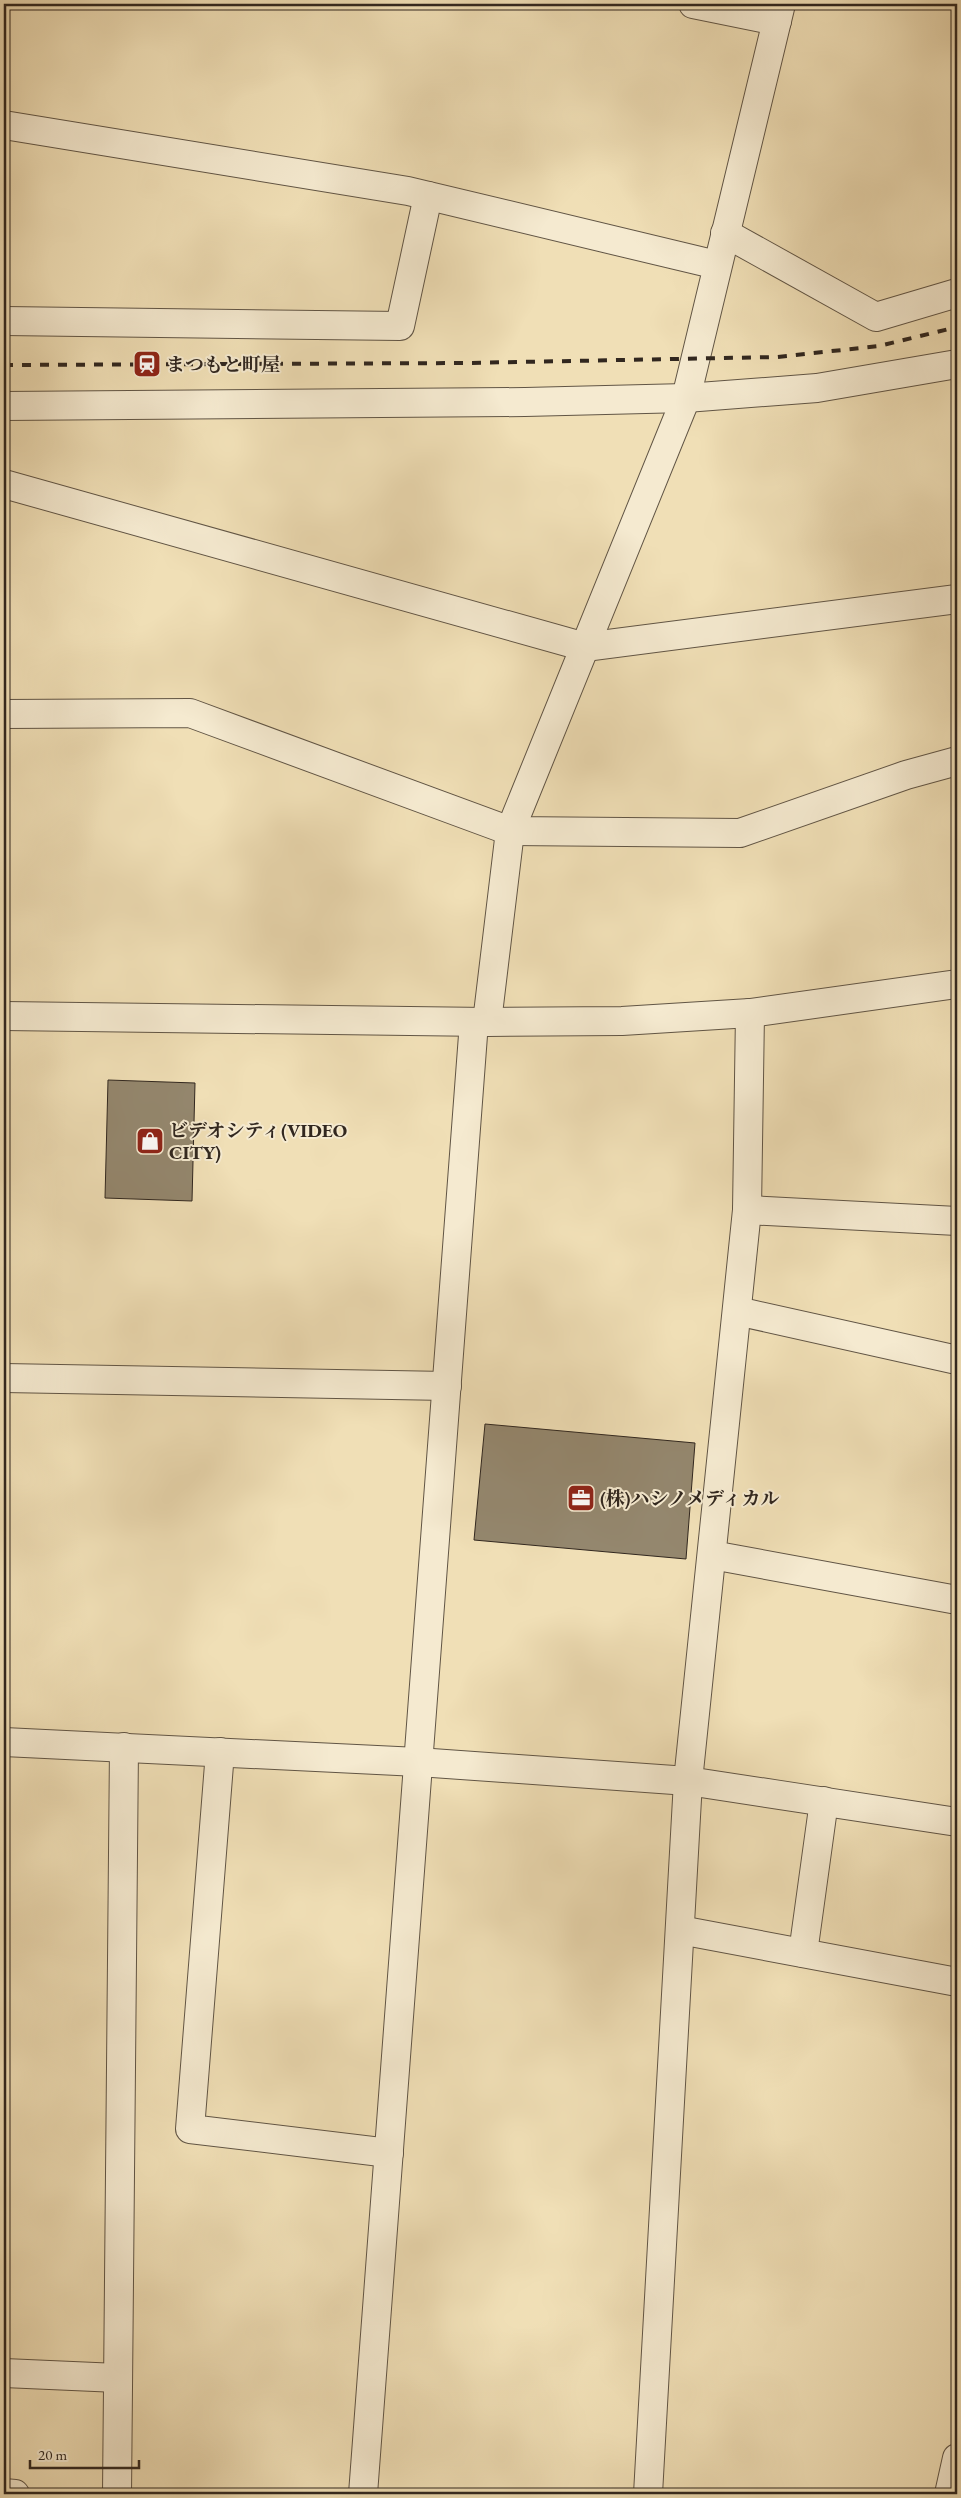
<svg xmlns="http://www.w3.org/2000/svg" width="961" height="2498" font-family="'EB Garamond','Noto Serif JP',serif">
	<style>
		.building { fill: #94876e; stroke: #31271f }
		.lines { fill: none; stroke-linecap: round; stroke-linejoin: round }
		.minor-casing { stroke: #615545; stroke-width: 30 }
		.minor { stroke: #f5ead0; stroke-width: 28 }
		.rail { stroke: #31271f; stroke-width: 4; stroke-dasharray: 9 9; stroke-linecap: butt }
		.labels { text-anchor: middle; dominant-baseline: central; stroke-width: 4; stroke-linejoin: round; paint-order: stroke }
		.poi-label { font-size: 19px; font-weight: bold; fill: #31271f; stroke: #f5ead0; text-anchor: start }
	</style>
	<rect width="100%" height="100%" fill="#f0dfb6"/>
	<filter id="stains"><feTurbulence type="fractalNoise" baseFrequency=".004" numOctaves="4"/><feColorMatrix values="0 0 0 0 .2 0 0 0 0 .09 0 0 0 0 .02 0 0 0 .5 -.17"/></filter>
	<radialGradient id="worn" r=".72"><stop offset=".6" stop-color="#630" stop-opacity="0"/><stop offset="1" stop-color="#630" stop-opacity=".3"/></radialGradient>
	<g class="building">
		<path d="M108,1080L195,1083L192,1201L105,1198Z"/>
		<path d="M4,1157H6L5,1217H4Z"/>
		<path d="M485,1424L695,1443L686,1559L474,1540Z"/>
	</g>
	<g class="lines">
		<defs>
			<g id="minor">
				<path d="M693,4L777,21"/>
				<path d="M4,125L408,191L717,265"/>
				<path d="M725,233L876,317L957,293"/>
				<path d="M4,321L400,326L428,196"/>
				<path d="M4,406L525,402L686,398L817,388L957,364"/>
				<path d="M4,484L585,647L957,599"/>
				<path d="M4,714L190,713L510,831L740,833L906,775L957,761"/>
				<path d="M4,1016L487,1022L622,1021L750,1013L957,984"/>
				<path d="M487,1022L510,831L686,398L781,4"/>
				<path d="M747,1210L957,1221"/>
				<path d="M737,1311L957,1360"/>
				<path d="M4,1378L447,1386"/>
				<path d="M712,1555L957,1600"/>
				<path d="M4,1742L418,1762L688,1781L957,1822"/>
				<path d="M220,1752L190,2129L389,2153"/>
				<path d="M680,1930L957,1982"/>
				<path d="M803,1953L824,1801"/>
				<path d="M4,2373L118,2378"/>
				<path d="M4,2493L15,2494"/>
				<path d="M117,2494L124,1747"/>
				<path d="M363,2494L474,1022"/>
				<path d="M648,2494L688,1781L747,1210L750,1013"/>
				<path d="M949,2494L957,2458"/>
			</g>
		</defs>
		<use href="#minor" class="minor-casing"/>
		<use href="#minor" class="minor"/>
		<path class="rail" d="M4,365L466,363L777,357L879,346L957,327"/>
	</g>
	<defs>
		<symbol id="station-square" viewBox="-11 -11 22 22"><rect x="-9" y="-9" width="18" height="18" rx="4" fill="#8f2418" stroke="#f5ead0"/><path d="M-3-6H3Q5-6 5-4V2Q5 4 3 4L4.5 6H3L1.5 4h-3L-3 6H-4.5L-3 4Q-5 4-5 2V-4Q-5-6-3-6ZM-3.5-4v3h7v-3ZM-3.5 1v1.5H-2V1ZM2 1v1.5H3.5V1Z" fill="#fff"/></symbol>
		<symbol id="shop-square" viewBox="-11 -11 22 22"><rect x="-9" y="-9" width="18" height="18" rx="4" fill="#8f2418" stroke="#f5ead0"/><path d="M-5-2.5h2.3a2.7 3.5 0 0 1 5.4 0H5L5.5 6h-11ZM-1.5-2.5h3a1.5 2.3 0 0 0-3 0Z" fill="#fff"/></symbol>
		<symbol id="office-square" viewBox="-11 -11 22 22"><rect x="-9" y="-9" width="18" height="18" rx="4" fill="#8f2418" stroke="#f5ead0"/><path d="M-6-3h4V-5.5h4V-3h4V5H-6ZM-1-4.5V-3h2v-1.5ZM-6 0V1H6V0Z" fill="#fff"/></symbol>
	</defs>
	<g fill-rule="evenodd">
		<use href="#station-square" x="131" y="348" width="32" height="32"/>
		<use href="#shop-square" x="134" y="1125" width="32" height="32"/>
		<use href="#office-square" x="565" y="1482" width="32" height="32"/>
	</g>
	<g class="labels">
		<g class="poi-label">
			<text x="166" y="364">まつもと町屋</text>
			<text x="169" y="1130">ビデオシティ(VIDEO<tspan x="169" dy="22">CITY)</tspan></text>
			<text x="600" y="1498">(株)ハシノメディカル</text>
		</g>
	</g>
	<rect width="961" height="2498" fill="none" stroke="#f0dfb6" stroke-width="20"/>
	<rect x="5" y="5" width="951" height="2488" fill="none" stroke="#31271f" stroke-width="2.5"/>
	<rect x="10" y="10" width="941" height="2478" fill="none" stroke="#31271f"/>
	<path d="M30 2460v8h109v-8" fill="none" stroke="#31271f" stroke-width="2.5"/>
	<text x="38" y="2460" font-size="15" fill="#31271f" stroke="#f5ead0" stroke-width="4" paint-order="stroke">20 m</text>
	<rect width="100%" height="100%" filter="url(#stains)"/>
	<rect width="100%" height="100%" fill="url(#worn)"/>
</svg>
